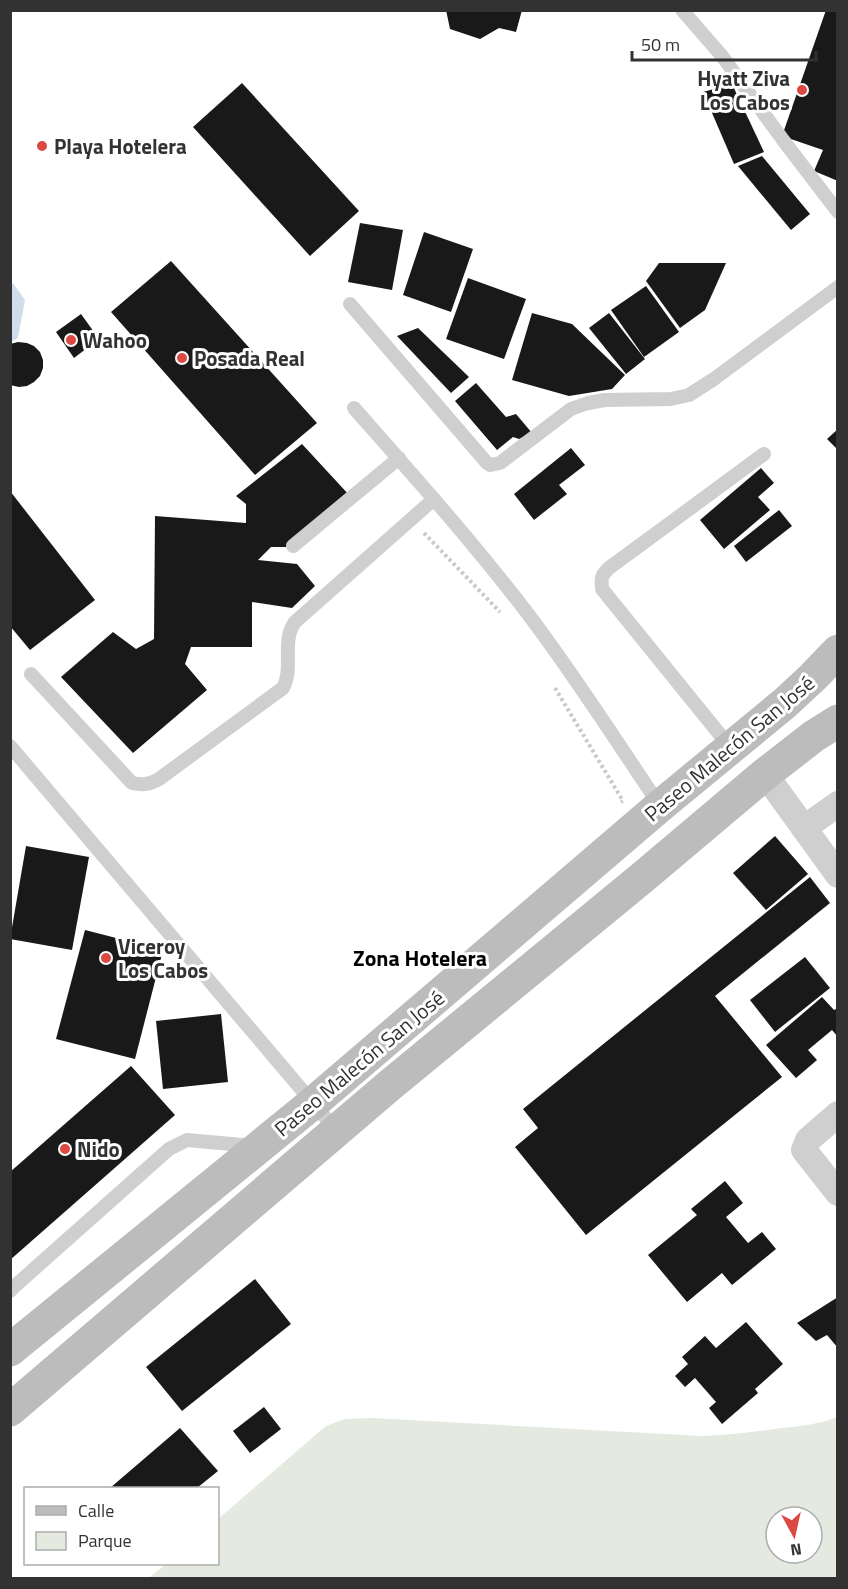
<svg xmlns="http://www.w3.org/2000/svg" width="848" height="1589" font-family="'Titillium Web',sans-serif">
	<style>
		.green { fill: #e4eadf; fill-rule: evenodd }
		.water { fill: #d0ddeb }
		.building { fill: #191919 }
		.lines { fill: none; stroke-linecap: round; stroke-linejoin: round }
		.path { stroke: #c9c9c9; stroke-width: 4; stroke-dasharray: 3 3; stroke-linecap: butt }
		.lane { stroke: #cfcfcf; stroke-width: 14 }
		.street { stroke: #cfcfcf; stroke-width: 26 }
		.secondary { stroke: #bcbcbc; stroke-width: 33 }
		.poi-dot { fill: #db4942; stroke: #fff; stroke-width: 2 }
		.labels { text-anchor: middle; dominant-baseline: central; stroke-width: 6; stroke-linejoin: round; paint-order: stroke }
		.poi-label { font-size: 21px; font-weight: bold; fill: #323232; stroke: #fff; text-anchor: start }
		.street-label { font-size: 21px; fill: #323232; stroke: #fff }
		.neighbourhood-label { font-size: 22px; font-weight: bold; fill: #000; stroke: #fff }
	</style>
	<rect width="100%" height="100%" fill="#fff"/>
	<path class="green" d="M837,1417V1578H149L166,1564H218V1519L326,1426L345,1419L373,1418L702,1436C729,1435 756,1432 782,1428C801,1426 820,1424 837,1417ZM776,1517H812V1553H776Z"/>
	<path class="water" d="M13,283L25,300L18,338L11,342L10,286Z"/>
	<g class="building">
		<path d="M446,10H522L516,32L499,28L480,39L450,29Z"/>
		<path d="M826,10H838V181L814,171L823,150L782,136Z"/>
		<path d="M242,83L359,211L310,256L193,127Z"/>
		<path d="M732,84L764,152L734,164L703,92Z"/>
		<path d="M762,156L810,214L791,230L738,166Z"/>
		<path d="M360,223L403,230L392,290L348,282Z"/>
		<path d="M424,232L473,249L451,312L403,295Z"/>
		<path d="M171,261L317,423L255,475L111,312Z"/>
		<path d="M659,263H726L705,310L680,328L646,281Z"/>
		<path d="M468,278L526,299L504,359L446,339Z"/>
		<path d="M646,286L679,332L644,357L611,310Z"/>
		<path d="M532,313L572,324L625,375L612,389L569,396L512,380Z"/>
		<path d="M609,313L645,359L626,374L589,328Z"/>
		<path d="M81,314L99,339L74,358L56,332Z"/>
		<path d="M418,328L469,377L451,393L397,336Z"/>
		<path d="M18,342L27,343L34,346L40,352L43,360V368L40,376L34,382L27,386L19,387L10,385V344Z"/>
		<path d="M476,383L506,417L516,414L532,433L519,439L513,437L497,450L455,401Z"/>
		<path d="M838,429V450L827,439Z"/>
		<path d="M302,444L350,496L291,547H271L258,560L297,564L315,586L292,608L252,602V647H191L185,664L207,690L133,753L61,677L113,632L136,649L154,639L155,516L246,523V504L236,496Z"/>
		<path d="M571,448L585,465L559,485L567,494L534,520L514,494Z"/>
		<path d="M761,468L774,483L758,497L770,510L724,549L700,520Z"/>
		<path d="M10,491L95,600L30,650L10,626Z"/>
		<path d="M779,510L792,526L746,562L734,546Z"/>
		<path d="M775,836L808,874L766,910L733,873Z"/>
		<path d="M26,846L89,857L72,950L10,939Z"/>
		<path d="M810,877L830,903L715,996L782,1077L586,1235L515,1147L538,1128L523,1109Z"/>
		<path d="M85,930L163,950L135,1059L56,1039Z"/>
		<path d="M805,957L830,988L775,1032L750,1000Z"/>
		<path d="M822,997L834,1010L838,1008V1037L832,1030L808,1050L817,1060L796,1078L766,1045Z"/>
		<path d="M221,1014L228,1082L163,1089L156,1021Z"/>
		<path d="M131,1066L175,1115L10,1260V1172Z"/>
		<path d="M725,1181L743,1203L726,1217L748,1243L762,1232L776,1249L732,1285L722,1273L687,1302L648,1255L697,1215L691,1209Z"/>
		<path d="M255,1279L291,1324L182,1411L146,1367Z"/>
		<path d="M838,1297V1348L827,1335L816,1341L797,1323Z"/>
		<path d="M746,1322L783,1364L755,1389L758,1393L722,1424L709,1408L716,1402L695,1378L685,1387L675,1376L688,1364L682,1357L705,1336L716,1348Z"/>
		<path d="M264,1407L281,1429L250,1453L233,1431Z"/>
		<path d="M180,1428L218,1471L197,1488H110Z"/>
	</g>
	<g class="lines">
		<g class="path">
			<path d="M424,533L500,612"/>
			<path d="M555,688L623,801L621,802"/>
		</g>
		<g class="lane">
			<path d="M682,10L722,56L783,140L838,212"/>
			<path d="M350,304L487,463L490,465L500,463L571,409L588,403L605,400L671,399L689,395L714,379L838,287"/>
			<path d="M354,408C413,475 473,542 528,614C575,676 617,742 660,806"/>
			<path d="M293,546L399,458"/>
			<path d="M31,674L132,783C142,785 149,785 159,779L283,688C294,668 281,641 295,622L434,499"/>
			<path d="M10,746L336,1130"/>
			<path d="M730,747L602,589C601,577 601,576 609,568L764,454"/>
			<path d="M10,1291L16,1285L169,1149L187,1140L253,1146"/>
		</g>
		<g class="street">
			<path d="M765,774L838,875"/>
			<path d="M804,828L838,804"/>
			<path d="M838,1114L808,1140L804,1150L838,1193"/>
		</g>
		<g class="secondary">
			<path d="M10,1350L313,1103L660,806L785,703L813,677L838,651"/>
			<path d="M10,1410L390,1085L643,877L765,774L814,736L838,721"/>
		</g>
	</g>
	<g class="poi-dot">
		<circle cx="802" cy="90" r="6"/>
		<circle cx="42" cy="146" r="6"/>
		<circle cx="71" cy="340" r="6"/>
		<circle cx="182" cy="358" r="6"/>
		<circle cx="106" cy="958" r="6"/>
		<circle cx="65" cy="1149" r="6"/>
	</g>
	<g class="labels">
		<g class="poi-label">
			<text x="790" y="78" text-anchor="end">Hyatt Ziva<tspan x="790" dy="24">Los Cabos</tspan></text>
			<text x="54" y="146">Playa Hotelera</text>
			<text x="83" y="340">Wahoo</text>
			<text x="194" y="358">Posada Real</text>
			<text x="118" y="946">Viceroy<tspan x="118" dy="24">Los Cabos</tspan></text>
			<text x="77" y="1149">Nido</text>
		</g>
		<g class="street-label">
			<text transform="translate(729 748) rotate(-40)">Paseo Malecón San José</text>
			<text transform="translate(359 1063) rotate(-40)">Paseo Malecón San José</text>
		</g>
		<g class="neighbourhood-label">
			<text x="420" y="958">Zona Hotelera</text>
		</g>
	</g>
	<rect width="848" height="1589" fill="none" stroke="#323232" stroke-width="24"/>
	<rect x="24" y="1487" width="195" height="78" fill="#ffffff" stroke="#adadad" stroke-width="1.5"/>
	<rect x="36" y="1506" width="30" height="9" fill="#bcbcbc" stroke="#adadad" stroke-width="1.5"/>
	<text x="78" y="1517" font-size="18" fill="#323232">Calle</text>
	<rect x="36" y="1532" width="30" height="18" fill="#e4eadf" stroke="#adadad" stroke-width="1.5"/>
	<text x="78" y="1547" font-size="18" fill="#323232">Parque</text>
	<g transform="translate(794 1535) rotate(172)"><circle r="28" fill="#ffffff" stroke="#adadad" stroke-width="1.5"/>
	<path d="M0-4.5L10 22L0 15L-10 22Z" fill="#db4942"/>
	<text y="-9" font-size="16" font-weight="bold" text-anchor="middle" fill="#323232">N</text>
	</g>
	<path d="M632 51v9h184v-9" fill="none" stroke="#323232" stroke-width="3"/>
	<text x="641" y="51" font-size="18" fill="#323232" stroke="#ffffff" stroke-width="4.5" paint-order="stroke">50 m</text>
</svg>
